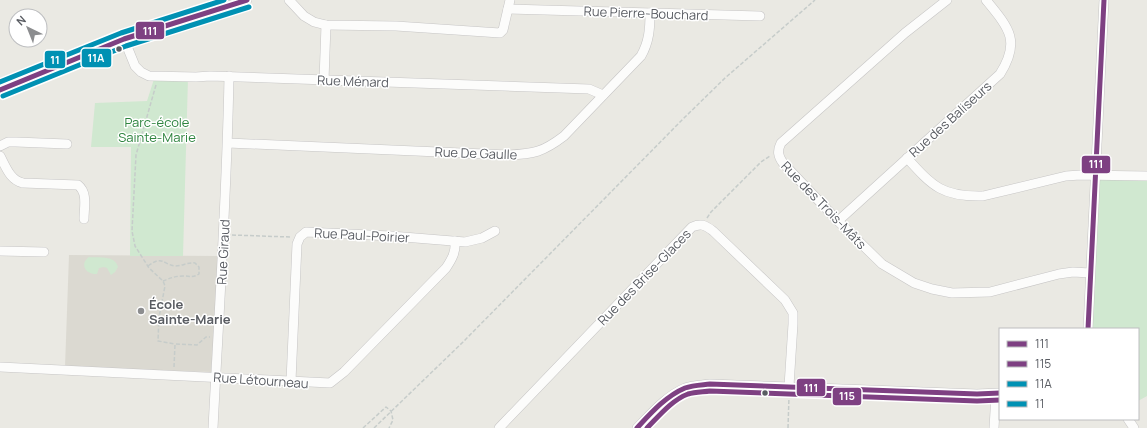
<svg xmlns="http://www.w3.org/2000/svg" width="1147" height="428" font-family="Manrope,sans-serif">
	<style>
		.education { fill: #dbd9d1 }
		.green { fill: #d0e8d0 }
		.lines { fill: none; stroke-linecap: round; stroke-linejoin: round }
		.minor-casing { stroke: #c6c5c5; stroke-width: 10 }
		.path { stroke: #c6ccca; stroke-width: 1.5; stroke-dasharray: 4 2; stroke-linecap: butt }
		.minor { stroke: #fcfcfb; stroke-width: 9 }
		.bus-1-casing { stroke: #fff; stroke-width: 8 }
		.bus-2-casing { stroke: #fff; stroke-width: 8 }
		.bus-3-casing { stroke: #fff; stroke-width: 8 }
		.bus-4-casing { stroke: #fff; stroke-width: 8 }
		.bus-1 { stroke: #7e4082; stroke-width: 5 }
		.bus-2 { stroke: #7e4082; stroke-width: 5 }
		.bus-3 { stroke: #0091b3; stroke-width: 5 }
		.bus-4 { stroke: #0091b3; stroke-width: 5 }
		.bus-dot { fill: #595c62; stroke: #fff; stroke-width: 1.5 }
		.poi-dot { fill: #8c8d8f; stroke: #fff; stroke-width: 1.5 }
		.labels { text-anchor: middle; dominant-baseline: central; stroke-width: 3; stroke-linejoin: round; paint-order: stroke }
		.street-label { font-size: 13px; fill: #595c62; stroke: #fff }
		.park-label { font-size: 13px; fill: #2e843f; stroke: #fff }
		.poi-label { font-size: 13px; font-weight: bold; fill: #595c62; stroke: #fff; text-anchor: start }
		.line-badge { stroke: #fff; stroke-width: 1.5 }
		.badge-label { font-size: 11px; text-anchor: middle; font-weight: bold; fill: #fff }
	</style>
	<rect width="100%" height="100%" fill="#eae9e3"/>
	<path class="education" d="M69,255L220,256L211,372L65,367Z"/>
	<g class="green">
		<path d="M155,76L188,78L183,256H130L131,147H91L95,103L147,101Z"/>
		<path d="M1096,175L1147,176V396L1138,401V329H1088Z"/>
		<path d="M89,257C99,258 115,255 118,267L115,272L111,275L107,268L104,267L99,268L97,274C86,275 79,264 89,257Z"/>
	</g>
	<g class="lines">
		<defs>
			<g id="minor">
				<path d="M289,0L304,16L314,22L326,25L396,26L500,33L503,30L510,0"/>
				<path d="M947,0L905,33L781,143C777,151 778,156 783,163L838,221L882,264L914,283L932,289L952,293L990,292L1059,274L1073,272L1090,273"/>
				<path d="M508,9L760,16"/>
				<path d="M124,39L135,66L141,72L149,76L196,77L210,76L589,89L603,95"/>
				<path d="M324,80L326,25"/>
				<path d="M0,90L124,39L247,0"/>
				<path d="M228,143L508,155C534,154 543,152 564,136L641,56C649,42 650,29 650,13"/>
				<path d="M0,146L8,142H16L67,144"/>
				<path d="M0,156C6,167 10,180 23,183L78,185C88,193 84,207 84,219"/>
				<path d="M907,158C933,187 943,197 983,196L1066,176L1080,175L1147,176"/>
				<path d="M838,221L1000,74C1021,41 1009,28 986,0"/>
				<path d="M0,251L44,252"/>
				<path d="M1088,329L1104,0"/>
				<path d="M0,367L330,383L344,372L446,268C452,259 456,252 455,241"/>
				<path d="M291,381L297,244L300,237L306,232L391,236L465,242L482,238L495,231"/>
				<path d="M1128,419L1134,428"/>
				<path d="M213,428C219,311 227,194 229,76"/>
				<path d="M499,428L692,227C701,223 705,225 713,231L785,300L793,313V324L789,386"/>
				<path d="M637,428C651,414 666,396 685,388C693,385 702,385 710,384L977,394L1000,393"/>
				<path d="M994,428L996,394"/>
			</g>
		</defs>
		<use href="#minor" class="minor-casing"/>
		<g class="path">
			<path d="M156,85L136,155L132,231L135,246L149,268L163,281L165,286L159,317L158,341L175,344"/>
			<path d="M707,218L711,212L761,162L770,156"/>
			<path d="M232,235L290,237"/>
			<path d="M148,266C163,255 162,264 175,266C182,266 188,262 195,263L199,267V274C193,278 190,276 183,276C176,276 170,278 163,281"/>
			<path d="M174,367L175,344L197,345L206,337H210"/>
			<path d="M363,428L386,407L391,411L393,420L389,428"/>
			<path d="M374,428L463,342L683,119L725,78L815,0"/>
			<path d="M788,428L789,396"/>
		</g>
		<use href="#minor" class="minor"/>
		<defs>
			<g id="bus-1">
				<path d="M0,90L124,39L247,0"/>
				<path d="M1088,329L1104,0"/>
				<path d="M637,428C651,413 666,396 685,388C693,385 702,385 710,384L977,394L1000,393"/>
			</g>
			<path id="bus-2" d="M647,428C659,416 672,400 688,394C695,392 703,392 710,391L977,401L1000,400"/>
			<path id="bus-3" d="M3,96L126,46L249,7"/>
			<path id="bus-4" d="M0,82L121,33L224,0"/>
		</defs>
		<use href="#bus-1" class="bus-1-casing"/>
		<use href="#bus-2" class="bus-2-casing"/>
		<use href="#bus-3" class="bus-3-casing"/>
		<use href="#bus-4" class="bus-4-casing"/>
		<use href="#bus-1" class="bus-1"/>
		<use href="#bus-2" class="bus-2"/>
		<use href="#bus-3" class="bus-3"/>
		<use href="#bus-4" class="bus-4"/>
	</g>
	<g class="bus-dot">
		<circle cx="119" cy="49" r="3.5"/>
		<circle cx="765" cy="393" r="3.5"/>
	</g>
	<circle class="poi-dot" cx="141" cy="311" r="4"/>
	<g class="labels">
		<g class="street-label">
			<text transform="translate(646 13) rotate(2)">Rue Pierre-Bouchard</text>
			<text transform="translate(353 81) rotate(2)">Rue Ménard</text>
			<text transform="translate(950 119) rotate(-42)">Rue des Baliseurs</text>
			<text transform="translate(476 153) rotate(2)">Rue De Gaulle</text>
			<text transform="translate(824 205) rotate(46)">Rue des Trois-Mâts</text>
			<text transform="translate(362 235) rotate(3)">Rue Paul-Poirier</text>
			<text transform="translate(223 252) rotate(-87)">Rue Giraud</text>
			<text transform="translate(644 277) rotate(-46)">Rue des Brise-Glaces</text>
			<text transform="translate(261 380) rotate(4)">Rue Létourneau</text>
		</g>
		<g class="park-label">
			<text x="157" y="122">Parc-école<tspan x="157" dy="15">Sainte-Marie</tspan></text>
		</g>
		<g class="poi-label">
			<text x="149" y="304">École<tspan x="149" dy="15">Sainte-Marie</tspan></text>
		</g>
	</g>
	<g class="line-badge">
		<rect x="135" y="21" width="30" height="19" rx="4" fill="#7e4082"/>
		<rect x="81" y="48" width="31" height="20" rx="4" fill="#0091b3"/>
		<rect x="44" y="50" width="22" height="19" rx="4" fill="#0091b3"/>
		<rect x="1081" y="155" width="30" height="19" rx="4" fill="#7e4082"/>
		<rect x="796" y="378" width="30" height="19" rx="4" fill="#7e4082"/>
		<rect x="832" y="387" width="30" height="19" rx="4" fill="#7e4082"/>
	</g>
	<g class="badge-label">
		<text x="150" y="35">111</text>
		<text x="96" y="62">11A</text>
		<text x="55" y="64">11</text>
		<text x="1096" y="168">111</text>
		<text x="811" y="392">111</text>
		<text x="847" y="400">115</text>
	</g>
	<rect x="999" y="328" width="140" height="92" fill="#ffffff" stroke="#bdbec0"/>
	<rect x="1007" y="341" width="20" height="6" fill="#7e4082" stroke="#bdbec0"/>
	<text x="1035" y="348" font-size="12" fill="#595c62">111</text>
	<rect x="1007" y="361" width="20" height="6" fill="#7e4082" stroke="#bdbec0"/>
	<text x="1035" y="368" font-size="12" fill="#595c62">115</text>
	<rect x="1007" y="381" width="20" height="6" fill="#0091b3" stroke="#bdbec0"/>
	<text x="1035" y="388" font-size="12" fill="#595c62">11A</text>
	<rect x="1007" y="401" width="20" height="6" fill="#0091b3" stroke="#bdbec0"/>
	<text x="1035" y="408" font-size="12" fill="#595c62">11</text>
	<g transform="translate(28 28) rotate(317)"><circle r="19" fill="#ffffff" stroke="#bdbec0"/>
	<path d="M0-3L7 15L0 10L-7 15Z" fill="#8c8d8f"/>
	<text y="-6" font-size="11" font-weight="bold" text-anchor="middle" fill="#595c62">N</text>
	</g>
</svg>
